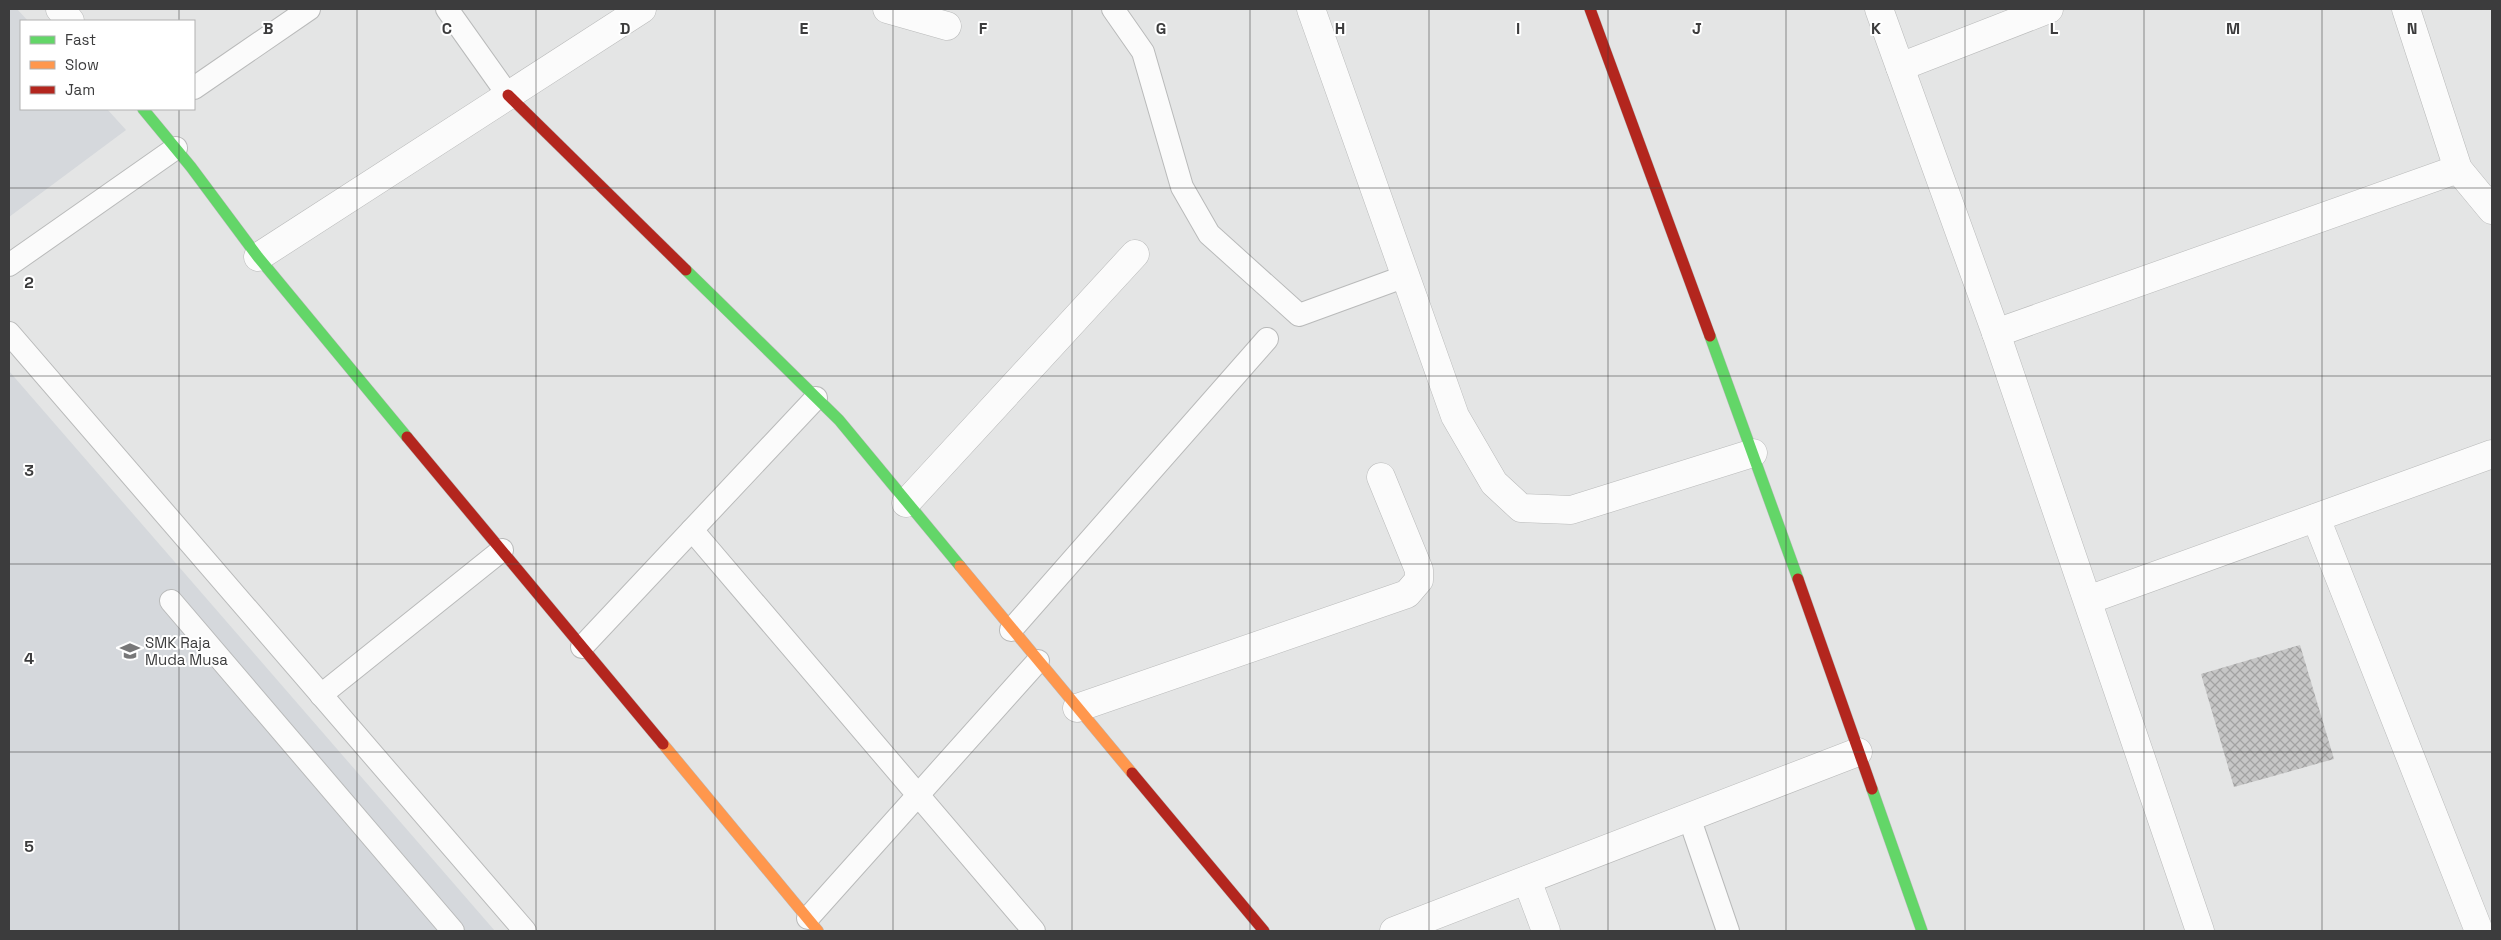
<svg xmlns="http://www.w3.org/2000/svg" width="2501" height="940" font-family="'Space Grotesk',sans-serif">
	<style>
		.built { fill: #d5d8dc }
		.building { fill: url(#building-cross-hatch) }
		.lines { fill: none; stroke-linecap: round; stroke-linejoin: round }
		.lane-casing { stroke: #b9baba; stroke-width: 24 }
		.street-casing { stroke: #b9baba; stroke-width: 29 }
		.fast-casing { stroke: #b9baba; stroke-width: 12 }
		.slow-casing { stroke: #b9baba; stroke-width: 12 }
		.jam-casing { stroke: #b9baba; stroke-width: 12 }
		.lane { stroke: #fbfbfb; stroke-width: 22 }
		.street { stroke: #fbfbfb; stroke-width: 28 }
		.fast { stroke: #63d668; stroke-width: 11 }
		.slow { stroke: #ff974d; stroke-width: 11 }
		.jam { stroke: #b3261e; stroke-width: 11 }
		.grid { fill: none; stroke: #3c3c3d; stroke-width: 1; stroke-opacity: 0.55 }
		.labels { text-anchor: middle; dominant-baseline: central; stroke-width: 4; stroke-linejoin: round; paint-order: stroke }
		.poi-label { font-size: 15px; fill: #3c3c3d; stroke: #fff; text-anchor: start }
		.grid-label { font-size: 16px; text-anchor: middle; font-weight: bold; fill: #3c3c3d; stroke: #fff; stroke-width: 4; stroke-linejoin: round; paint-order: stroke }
	</style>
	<defs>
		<pattern id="building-cross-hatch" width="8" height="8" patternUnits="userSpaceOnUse" patternTransform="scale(1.25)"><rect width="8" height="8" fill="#c6c6c6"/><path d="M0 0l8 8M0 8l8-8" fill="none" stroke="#a2a2a2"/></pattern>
	</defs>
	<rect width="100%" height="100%" fill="#e4e5e5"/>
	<g class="built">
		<path d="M9,9H17L28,21H21V109H107L126,130L9,217Z"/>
		<path d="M9,371L495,931H9Z"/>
	</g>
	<path class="building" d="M2300,645L2334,759L2234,787L2201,674Z"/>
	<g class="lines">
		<defs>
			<g id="lane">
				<path d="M447,9L508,95"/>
				<path d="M1113,9L1143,52L1182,187L1209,234L1299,315L1406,276"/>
				<path d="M194,88L309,9"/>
				<path d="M9,265L176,148"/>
				<path d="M9,333L525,931"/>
				<path d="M692,530L1034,931"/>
				<path d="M171,601L453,931"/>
				<path d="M1011,630L1267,339"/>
				<path d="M582,647L816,398"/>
				<path d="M321,695L502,550"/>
				<path d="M1689,817L1728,931"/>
				<path d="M808,918L1038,661"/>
			</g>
			<g id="street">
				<path d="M60,9L70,21"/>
				<path d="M887,9L947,26"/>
				<path d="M1311,9L1455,416L1494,483L1521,508L1571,510L1753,453"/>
				<path d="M1879,9L1996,333L2200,931"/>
				<path d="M2406,9L2458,169L2492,210"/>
				<path d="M1900,67L2049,9"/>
				<path d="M258,257L642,9"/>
				<path d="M1996,333L2458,169"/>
				<path d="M906,503L1135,254"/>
				<path d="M2316,518L2479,931"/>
				<path d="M2088,600L2492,454"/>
				<path d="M1077,708L1407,594L1419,580V570L1381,477"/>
				<path d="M1527,880L1546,931"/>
				<path d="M1394,931L1858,752"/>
			</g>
			<g id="fast">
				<path d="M143,109L191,167L258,257L407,437"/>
				<path d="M686,270L839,420L960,566"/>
				<path d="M1710,336L1798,579"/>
				<path d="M1872,789L1922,931"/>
			</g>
			<g id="slow">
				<path d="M960,566L1132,773"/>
				<path d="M663,744L818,931"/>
			</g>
			<g id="jam">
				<path d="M1590,9L1710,336"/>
				<path d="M508,95L686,270"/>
				<path d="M407,437L663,744"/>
				<path d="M1798,579L1872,789"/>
				<path d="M1132,773L1264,931"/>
			</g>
		</defs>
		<use href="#lane" class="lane-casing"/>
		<use href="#street" class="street-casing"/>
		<use href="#fast" class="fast-casing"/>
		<use href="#slow" class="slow-casing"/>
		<use href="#jam" class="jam-casing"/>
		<use href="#lane" class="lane"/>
		<use href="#street" class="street"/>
		<use href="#fast" class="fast"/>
		<use href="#slow" class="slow"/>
		<use href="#jam" class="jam"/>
	</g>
	<path class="grid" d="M179,9V21M357,9V931M536,9V931M715,9V931M893,9V931M1072,9V931M1250,9V931M1429,9V931M1608,9V931M1786,9V931M1965,9V931M2144,9V931M2322,9V931M179,109V931M9,188H2492M9,376H2492M9,564H2492M9,752H2492"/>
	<defs>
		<symbol id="school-bare" viewBox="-9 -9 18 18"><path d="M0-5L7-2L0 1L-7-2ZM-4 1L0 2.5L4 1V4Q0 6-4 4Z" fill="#777778" stroke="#fff" stroke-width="2.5" paint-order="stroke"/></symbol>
	</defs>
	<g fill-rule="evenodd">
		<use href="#school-bare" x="116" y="637" width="28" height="28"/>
	</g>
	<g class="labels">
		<g class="poi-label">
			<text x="145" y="642">SMK Raja<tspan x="145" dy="17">Muda Musa</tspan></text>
		</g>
	</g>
	<g class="grid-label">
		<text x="268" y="34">B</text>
		<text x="447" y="34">C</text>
		<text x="625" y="34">D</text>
		<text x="804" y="34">E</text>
		<text x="983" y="34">F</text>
		<text x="1161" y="34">G</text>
		<text x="1340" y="34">H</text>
		<text x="1518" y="34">I</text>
		<text x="1697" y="34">J</text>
		<text x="1876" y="34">K</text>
		<text x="2054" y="34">L</text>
		<text x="2233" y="34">M</text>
		<text x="2412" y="34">N</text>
		<text x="29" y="288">2</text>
		<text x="29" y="476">3</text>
		<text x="29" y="664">4</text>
		<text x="29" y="852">5</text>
	</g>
	<rect width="2501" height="940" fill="none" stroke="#3c3c3d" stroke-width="20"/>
	<rect x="20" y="20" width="175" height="90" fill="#ffffff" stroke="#b1b1b1"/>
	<rect x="30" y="36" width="25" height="8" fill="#63d668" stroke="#b1b1b1"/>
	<text x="65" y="45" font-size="15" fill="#3c3c3d">Fast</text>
	<rect x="30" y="61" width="25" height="8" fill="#ff974d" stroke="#b1b1b1"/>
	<text x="65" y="70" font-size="15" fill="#3c3c3d">Slow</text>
	<rect x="30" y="86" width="25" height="8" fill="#b3261e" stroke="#b1b1b1"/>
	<text x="65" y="95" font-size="15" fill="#3c3c3d">Jam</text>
</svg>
